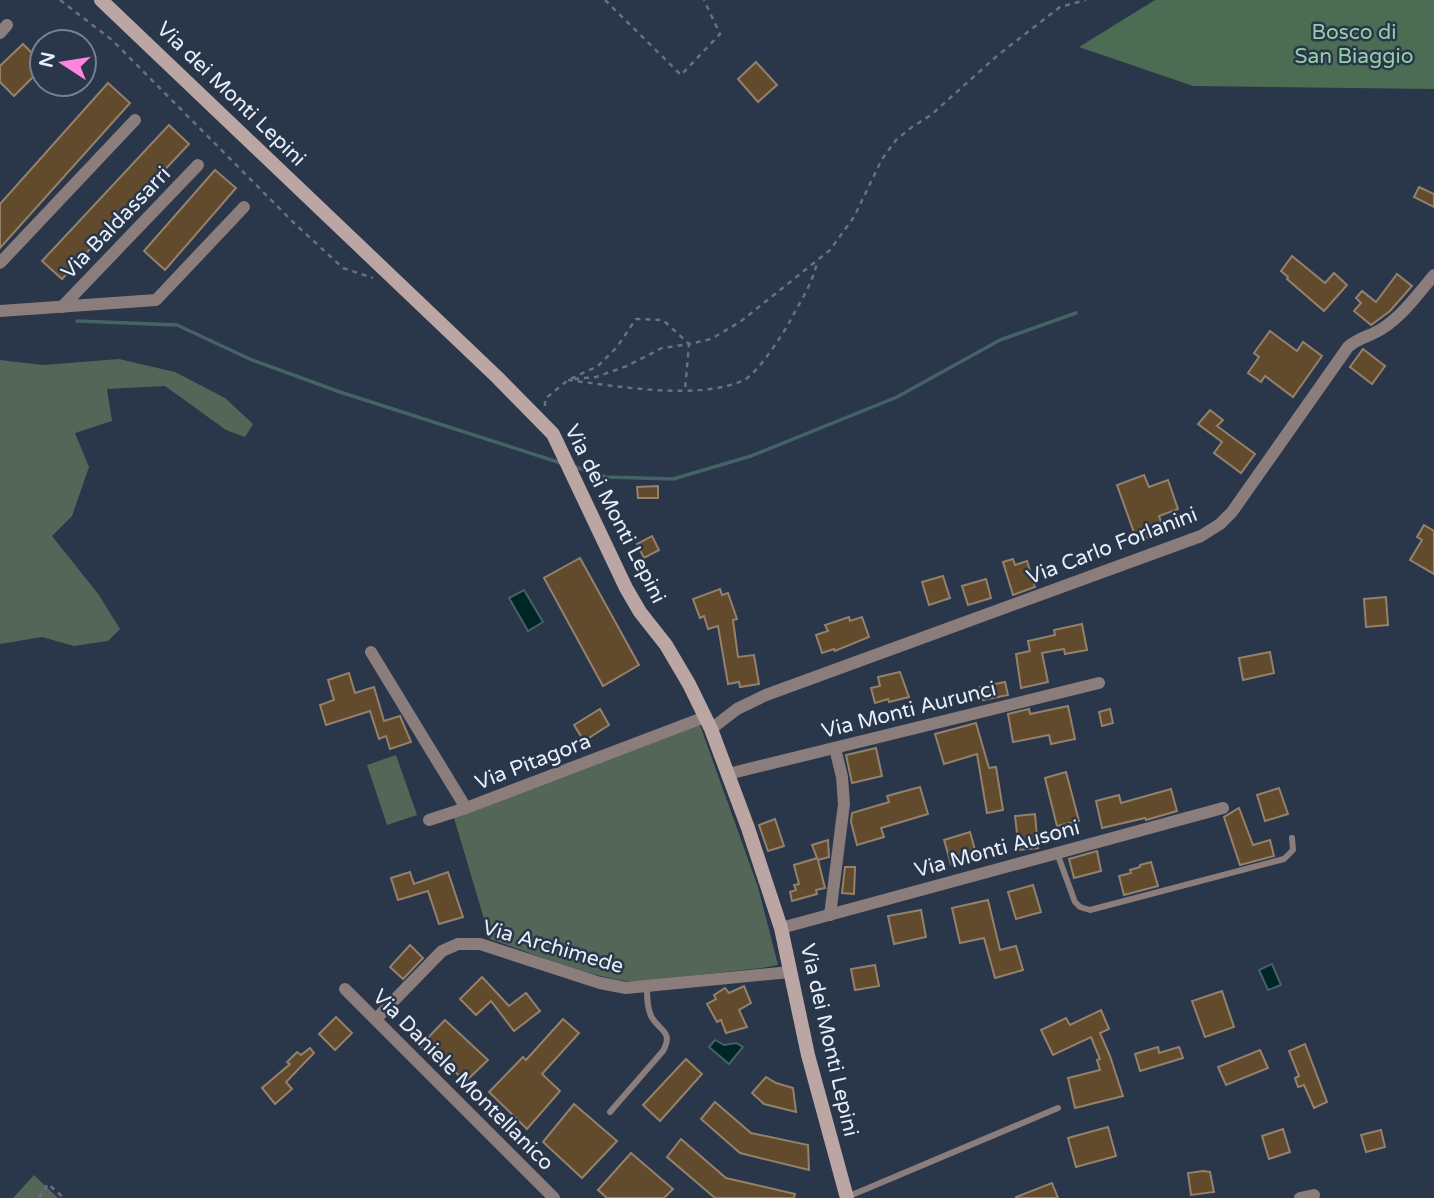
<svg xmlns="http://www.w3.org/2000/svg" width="1434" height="1198" font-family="'Varela Round',sans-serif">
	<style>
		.green { fill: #536657 }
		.forest { fill: #4c6c54 }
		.water { fill: #002525; stroke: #456266; stroke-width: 2 }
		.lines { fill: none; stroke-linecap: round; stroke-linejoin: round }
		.stream { stroke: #456266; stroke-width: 3.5 }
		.building { fill: #624a2d; stroke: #94816c; stroke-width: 2 }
		.path { stroke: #667182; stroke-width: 2.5; stroke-dasharray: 5 5; stroke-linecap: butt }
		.lane { stroke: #8b7d7c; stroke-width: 6 }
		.street { stroke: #8b7d7c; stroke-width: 12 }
		.secondary { stroke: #bba6a4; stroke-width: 14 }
		.labels { text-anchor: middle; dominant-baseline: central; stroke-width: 5; stroke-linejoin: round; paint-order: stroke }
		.park-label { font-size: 21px; fill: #96cfa5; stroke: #2a3649 }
		.street-label { font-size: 21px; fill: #e7effc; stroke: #2a3649 }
	</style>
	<rect width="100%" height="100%" fill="#2a3649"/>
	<g class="green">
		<path d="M119,359L175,372L225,398L253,424L245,437L226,430L165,386L107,389L112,421L75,433L89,467L72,516L52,536L99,595L120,629L108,641L74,646L42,637L0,644V360L43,365Z"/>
		<path d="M700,725L758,887L778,965L762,968L634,982C587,977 535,954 490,939L454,818Z"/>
		<path d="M396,755L417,815L387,825L367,765Z"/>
		<path d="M34,1175L58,1198H13Z"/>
	</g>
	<path class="forest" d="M1155,0H1434V89L1193,86L1079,47Z"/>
	<g class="water">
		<path d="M524,590L543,622L528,631L509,598Z"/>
		<path d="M1272,964L1281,985L1268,990L1259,970Z"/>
		<path d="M715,1040L724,1045L736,1043L743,1047L729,1064L709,1047Z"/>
	</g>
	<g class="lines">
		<g class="stream">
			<path d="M77,321L177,325L252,360L340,392L561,463"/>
			<path d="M575,467L606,477L673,479L751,456L897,397L1000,340L1076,313"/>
		</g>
	</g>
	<g class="building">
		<path d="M23,44L42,63V68L14,96L0,82V66Z"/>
		<path d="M756,62L777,85L758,102L738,79Z"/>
		<path d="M108,83L130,103L0,248V204Z"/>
		<path d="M169,125L189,144L62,279L42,261Z"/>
		<path d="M215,170L236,188L165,270L144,251Z"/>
		<path d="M1419,187L1434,194V207L1414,197Z"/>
		<path d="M1292,256L1325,283L1334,273L1347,285L1324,311L1287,279L1288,277L1281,271Z"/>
		<path d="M1397,274L1412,286L1390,311L1371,325L1354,311L1361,303L1356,298L1362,291L1376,302Z"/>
		<path d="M1270,331L1297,351L1303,342L1322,356L1293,397L1265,376L1261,382L1248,373L1259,357L1254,353Z"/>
		<path d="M1363,349L1385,366L1372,384L1350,367Z"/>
		<path d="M1210,410L1223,420L1217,426L1255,454L1241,473L1214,453L1222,442L1198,424Z"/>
		<path d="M1144,475L1149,487L1168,480L1178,509L1159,516L1165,532L1137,541L1117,485Z"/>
		<path d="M658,486V498H638L637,487Z"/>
		<path d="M1424,525L1434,531V574L1410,560L1422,540L1417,537Z"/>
		<path d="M652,536L659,550L644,558L637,544Z"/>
		<path d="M580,558L639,665L603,686L544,578Z"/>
		<path d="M1013,559L1015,565L1027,561L1035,587L1013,595L1003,562Z"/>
		<path d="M943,576L950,598L929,605L922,582Z"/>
		<path d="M986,579L991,598L968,605L962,586Z"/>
		<path d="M720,589L722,595L728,593L737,619L733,620L738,657L754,655L759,684L740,687L739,682L728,684L718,626L708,629L704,616L700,618L693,599Z"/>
		<path d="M1386,597L1388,625L1366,627L1364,599Z"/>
		<path d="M849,617L850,621L862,617L869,637L835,651L834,649L822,653L816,635L828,631L825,625Z"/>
		<path d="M1082,624L1087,650L1065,654L1064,649L1042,653L1048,682L1021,688L1016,654L1030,651L1028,641L1055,635L1054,630Z"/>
		<path d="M1270,652L1274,673L1243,680L1239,658Z"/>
		<path d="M900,672L909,697L889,702L888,699L875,703L871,688L880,686L878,677Z"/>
		<path d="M349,673L355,693L374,687L384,721L400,716L411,742L390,749L386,736L379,739L370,711L326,725L320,705L334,700L328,680Z"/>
		<path d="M1005,682L1008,695L983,700L980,687Z"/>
		<path d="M1068,706L1075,739L1051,744L1049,735L1013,742L1008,714L1029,709L1030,714Z"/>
		<path d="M600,709L609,725L584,741L574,725Z"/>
		<path d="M1110,709L1113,723L1102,726L1099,712Z"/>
		<path d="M976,723L989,768L996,767L1003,810L987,813L977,754L944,764L935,734Z"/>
		<path d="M876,748L882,776L852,783L846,755Z"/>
		<path d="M1066,772L1079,821L1057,826L1045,778Z"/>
		<path d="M920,787L928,814L881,828L884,837L857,845L851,822L852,813L889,802L887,796Z"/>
		<path d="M1279,788L1288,814L1265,821L1257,795Z"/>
		<path d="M1171,789L1177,811L1146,820L1145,818L1102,828L1096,801L1119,795L1121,803Z"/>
		<path d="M1239,808L1253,845L1270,840L1274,856L1240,865L1224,817Z"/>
		<path d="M1035,814L1038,848L1019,850L1015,816Z"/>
		<path d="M775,819L784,846L768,851L759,825Z"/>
		<path d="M970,832L977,857L951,864L944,840Z"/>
		<path d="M828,840L829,857L818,860L825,888L816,890L817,894L792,901L790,892L796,890L794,885L799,884L794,865L817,858L812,845Z"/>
		<path d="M1097,851L1101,871L1074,878L1069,859Z"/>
		<path d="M1151,862L1158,886L1124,895L1119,876L1131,873L1130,870L1140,867V865Z"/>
		<path d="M845,867H855L854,894L842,893Z"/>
		<path d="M410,872L414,884L448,872L463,917L439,924L428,891L398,900L391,878Z"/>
		<path d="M1033,885L1041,912L1016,919L1008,892Z"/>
		<path d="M988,900L1000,950L1016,946L1023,970L995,978L984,938L960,943L952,908Z"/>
		<path d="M921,910L926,937L894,944L888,916Z"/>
		<path d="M410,945L423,958L403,979L390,967Z"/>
		<path d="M875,965L879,986L855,990L851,969Z"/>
		<path d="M482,977L509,1006L526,993L540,1011L514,1031L491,1001L476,1015L460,999Z"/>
		<path d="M744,986L751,1003L739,1010L747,1027L726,1033L721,1020L717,1022L707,1004L716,999L714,995L725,988L729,993Z"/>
		<path d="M1222,991L1234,1027L1205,1037L1192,1001Z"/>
		<path d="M1101,1010L1109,1029L1100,1033L1110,1056L1123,1096L1075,1108L1068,1078L1100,1070L1097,1060L1100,1059L1091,1037L1053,1055L1041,1030L1066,1018L1070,1025Z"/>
		<path d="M336,1017L352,1033L335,1050L319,1034Z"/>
		<path d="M563,1019L579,1033L542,1074L560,1091L527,1129L489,1092L523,1057L526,1060Z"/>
		<path d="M445,1020L488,1060L465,1082L444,1060L439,1065L420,1046Z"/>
		<path d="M1305,1044L1327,1102L1314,1108L1304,1085L1298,1087L1295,1078L1299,1076L1289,1051Z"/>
		<path d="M1158,1047L1159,1053L1179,1047L1183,1058L1140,1071L1135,1054Z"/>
		<path d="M310,1048L314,1053L286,1082L292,1089L275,1104L262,1088L290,1064L287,1062L297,1052L301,1055Z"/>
		<path d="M1260,1050L1268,1068L1226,1085L1218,1067Z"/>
		<path d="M686,1059L702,1074L660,1121L643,1105Z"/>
		<path d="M766,1077L776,1083L793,1088L796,1112L764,1104L752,1093Z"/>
		<path d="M715,1102L751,1133L808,1145L809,1170L740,1153L701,1119Z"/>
		<path d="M574,1104L617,1141L582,1178L543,1142Z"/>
		<path d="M1108,1127L1116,1156L1076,1167L1068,1138Z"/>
		<path d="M1283,1129L1290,1152L1269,1159L1262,1136Z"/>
		<path d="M1381,1130L1385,1147L1366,1152L1361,1135Z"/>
		<path d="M681,1139L726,1178L795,1194L794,1198H715L667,1157Z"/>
		<path d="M631,1153L673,1189L664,1198H607L598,1190Z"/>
		<path d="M1203,1171L1210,1172L1214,1192L1191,1195L1188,1173Z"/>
		<path d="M1052,1183L1058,1198H1016V1197Z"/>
	</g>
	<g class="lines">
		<g class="path">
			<path d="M60,0L112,40L294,223L343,268L373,278"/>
			<path d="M605,0L681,75L720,34L704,0"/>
			<path d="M574,379L596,377L627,366L662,348L689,344L685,390"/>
			<path d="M568,380C616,386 699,401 744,380C757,374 783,334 790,321C800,302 813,283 817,262"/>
			<path d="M545,406V399L568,380L598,366L617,347L636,319L663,320L689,344L711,339L740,322L830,250L854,217L882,159L896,140L912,127L931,115L998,55L1060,7L1086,0"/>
			<path d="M39,1198L48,1184L64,1198"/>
		</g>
		<g class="lane">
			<path d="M1057,853L1075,902L1080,907L1090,910L1284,859L1293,850L1292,838"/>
			<path d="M610,1112L663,1051C674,1031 659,1031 651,1016C647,1007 647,997 647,987"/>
			<path d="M847,1197L1058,1108"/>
		</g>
		<g class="street">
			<path d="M0,33L7,25"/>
			<path d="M0,263L135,120"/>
			<path d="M62,307L198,165"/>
			<path d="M0,311L156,300L244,207"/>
			<path d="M371,652L466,808L705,717"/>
			<path d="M711,729L737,709L766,695L1201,536L1220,524L1232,512L1348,347C1359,337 1372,336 1383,328C1403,315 1418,294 1434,275"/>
			<path d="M728,774L1099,683"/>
			<path d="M429,820L466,808"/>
			<path d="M830,915L844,804L842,777L835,748"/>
			<path d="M781,928L1223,808"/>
			<path d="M345,989L554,1198"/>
			<path d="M376,1019L442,951L458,944H480L600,983L626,988L790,972"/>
			<path d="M1300,1198L1314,1195"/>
		</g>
		<path class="secondary" d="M101,0L498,378L553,434L626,588L640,612L666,645L689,684L711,729L748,828L781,928L808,1055L847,1198"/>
	</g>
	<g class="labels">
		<g class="park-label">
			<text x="1354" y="32">Bosco di<tspan x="1354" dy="24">San Biaggio</tspan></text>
		</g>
		<g class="street-label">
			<text transform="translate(231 94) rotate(44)">Via dei Monti Lepini</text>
			<text transform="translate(116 223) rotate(-46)">Via Baldassarri</text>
			<text transform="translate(615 514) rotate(63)">Via dei Monti Lepini</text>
			<text transform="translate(1112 546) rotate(-21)">Via Carlo Forlanini</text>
			<text transform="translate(909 710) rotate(-14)">Via Monti Aurunci</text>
			<text transform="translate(533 762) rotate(-21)">Via Pitagora</text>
			<text transform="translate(997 849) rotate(-15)">Via Monti Ausoni</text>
			<text transform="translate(553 947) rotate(16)">Via Archimede</text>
			<text transform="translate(829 1040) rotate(77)">Via dei Monti Lepini</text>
			<text transform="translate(463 1080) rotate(45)">Via Daniele Montellanico</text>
		</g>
	</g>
	<g transform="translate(63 63) rotate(282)"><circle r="33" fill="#2a3649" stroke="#768091" stroke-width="2"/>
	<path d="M0-5L12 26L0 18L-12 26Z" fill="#ff85df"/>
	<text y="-10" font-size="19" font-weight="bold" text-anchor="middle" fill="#e7effc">N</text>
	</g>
</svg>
